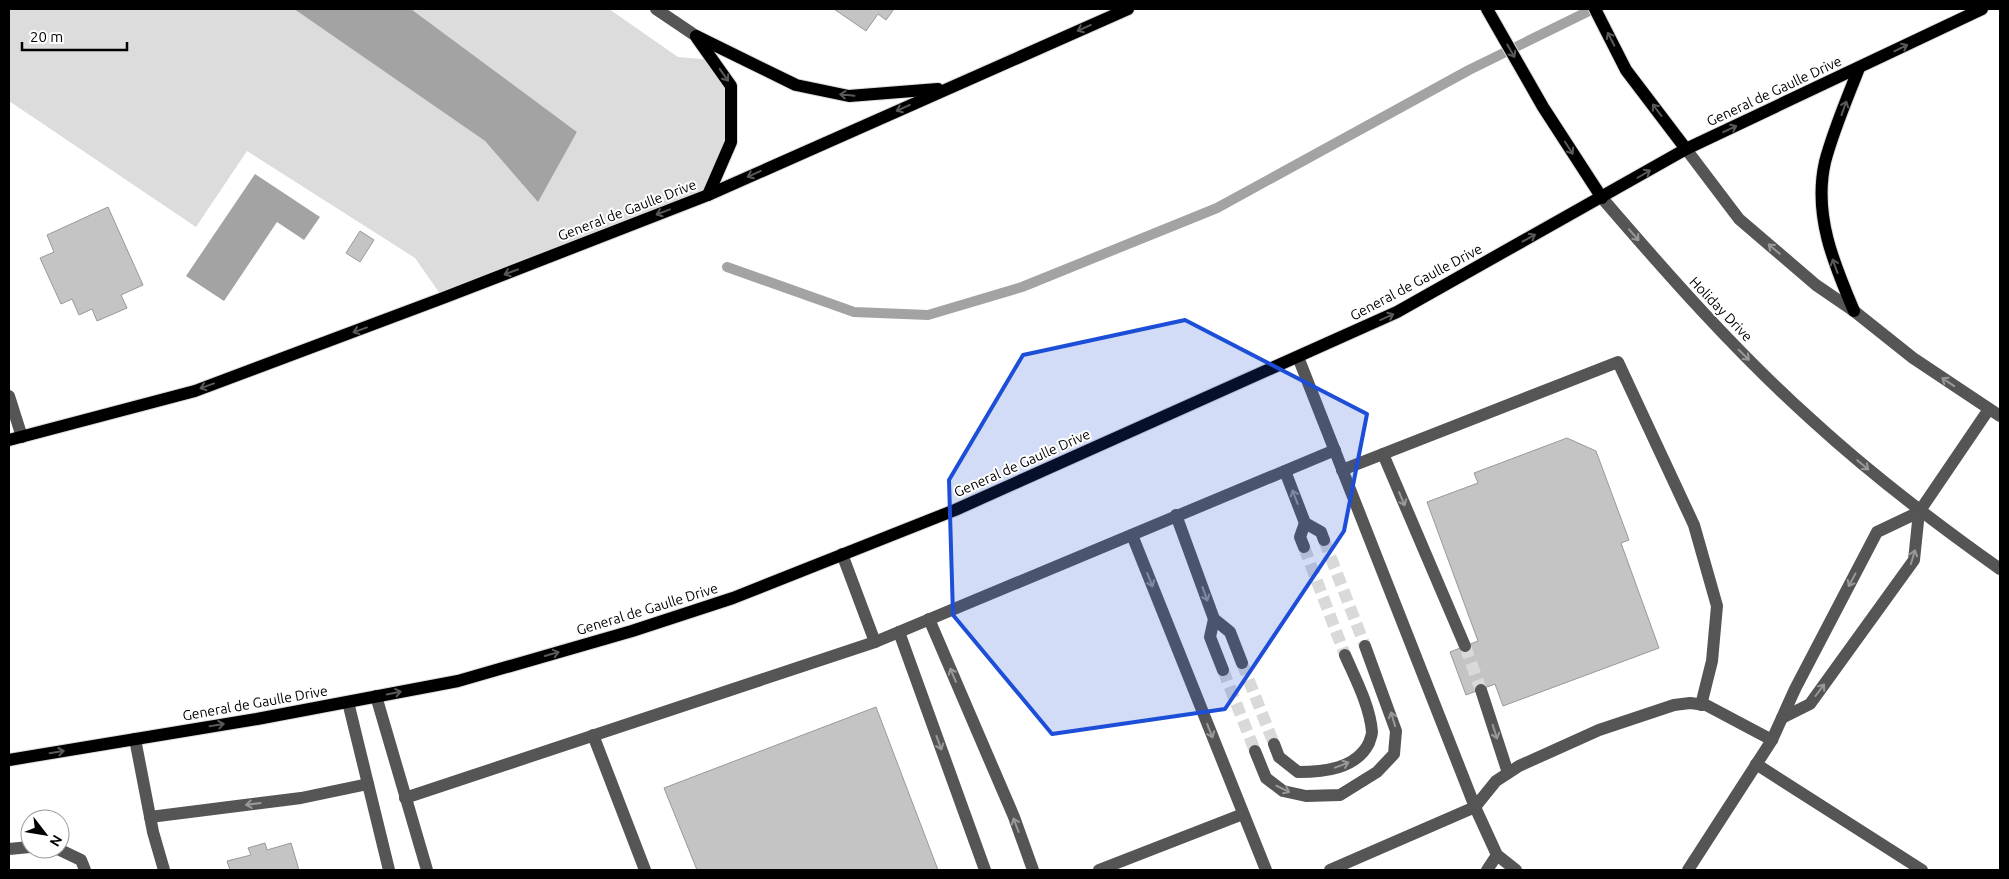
<svg xmlns="http://www.w3.org/2000/svg" width="2009" height="879" font-family="Ubuntu,sans-serif">
	<style>
		.green { fill: #dcdcdc }
		.water { fill: #a3a3a3 }
		.lines { fill: none; stroke-linecap: round; stroke-linejoin: round }
		.stream { stroke: #a3a3a3; stroke-width: 10 }
		.building { fill: #c4c4c4; stroke: #999 }
		.minor-tunnel { stroke: #d9d9d9; stroke-width: 12; stroke-dasharray: 12 6; stroke-linecap: butt }
		.major-casing { stroke: #dbdbdb; stroke-width: 14 }
		.minor { stroke: #555; stroke-width: 12 }
		.major { stroke: #000; stroke-width: 12 }
		.oneway { stroke: #595959 }
		.oneway2 { stroke: #999 }
		.marked { fill: #1d4ed8; fill-opacity: 0.2; stroke: #1d4ed8; stroke-width: 4; stroke-linejoin: round }
		.labels { text-anchor: middle; dominant-baseline: central; stroke-width: 4; stroke-linejoin: round; paint-order: stroke }
		.street-label { font-size: 14px; fill: #000; stroke: #fff }
	</style>
	<rect width="100%" height="100%" fill="#fff"/>
	<path class="green" d="M9,9H294L485,141L538,201L577,132L411,9H609L678,57L713,60L731,86V142L708,195L443,298L415,258L247,151L196,227L9,101Z"/>
	<g class="water">
		<path d="M294,9H411L577,132L538,202L485,141Z"/>
		<path d="M255,174L320,217L304,240L277,222L224,301L186,276Z"/>
	</g>
	<g class="lines">
		<path class="stream" d="M727,267L854,312L928,315L1022,287L1217,208L1469,70L1593,9"/>
	</g>
	<g class="building">
		<path d="M834,9H894L886,20L878,14L866,31Z"/>
		<path d="M108,207L143,285L121,295L127,308L97,321L92,309L79,315L72,299L61,304L40,258L54,252L47,235Z"/>
		<path d="M360,231L374,240L360,262L346,253Z"/>
		<path d="M1567,438L1596,451L1629,540L1621,543L1659,648L1503,706L1495,684L1466,695L1450,652L1478,641L1427,502L1478,483L1474,473Z"/>
		<path d="M876,707L938,870H697L664,788Z"/>
		<path d="M265,843L267,850L291,843L299,870H230L227,861L251,855L248,848Z"/>
	</g>
	<g class="lines">
		<g class="minor-tunnel">
			<path d="M1324,540L1365,646"/>
			<path d="M1304,547L1345,655"/>
			<path d="M1465,646L1481,690"/>
			<path d="M1242,663L1274,744"/>
			<path d="M1223,670L1255,751"/>
		</g>
		<defs>
			<g id="major">
				<path d="M1487,9L1543,107L1602,198"/>
				<path d="M1595,9L1626,70L1686,149"/>
				<path d="M696,36L796,85L849,96L938,89"/>
				<path d="M697,38L731,86V142L708,195"/>
				<path d="M1854,311C1834,264 1813,215 1825,162C1833,131 1847,99 1859,68"/>
				<path d="M9,440L195,391L443,298L708,195L1128,9"/>
				<path d="M9,760L257,719L458,681L632,631L733,598L955,510L1397,312L1686,149L1982,9"/>
			</g>
		</defs>
		<use href="#major" class="major-casing"/>
		<g class="minor">
			<path d="M656,9L696,36"/>
			<path d="M1686,149L1739,219L1816,285L1854,311L1913,358L2000,416"/>
			<path d="M1602,198C1669,276 1737,353 1813,421C1872,475 1935,523 2000,569"/>
			<path d="M1298,357L1475,807L1497,855L1516,870"/>
			<path d="M9,396L22,437"/>
			<path d="M1383,454L1465,646"/>
			<path d="M1342,470L1618,362L1694,525L1717,606L1712,661L1701,705"/>
			<path d="M1285,471L1305,523L1321,532L1324,540"/>
			<path d="M1176,515L1214,619L1230,632L1242,663"/>
			<path d="M1132,535L1266,870"/>
			<path d="M1304,547L1300,537L1305,523"/>
			<path d="M842,554L875,642"/>
			<path d="M929,619L1014,817L1033,870"/>
			<path d="M1214,619L1210,637L1223,670"/>
			<path d="M899,632L985,870"/>
			<path d="M1481,690L1508,773"/>
			<path d="M376,696L427,870"/>
			<path d="M348,702L389,870"/>
			<path d="M1782,718L1810,704L1914,560L1919,512L1989,409"/>
			<path d="M593,735L645,870"/>
			<path d="M135,739L153,832L164,870"/>
			<path d="M1274,744L1279,757L1298,772C1324,772 1356,769 1369,743C1370,739 1372,736 1372,732C1370,706 1355,678 1345,655"/>
			<path d="M1255,751L1266,778L1283,791L1306,796L1340,795L1377,772L1394,754L1396,731L1365,646"/>
			<path d="M1756,764L1922,870"/>
			<path d="M405,798L875,642L1335,450"/>
			<path d="M150,817L301,798L368,784"/>
			<path d="M9,849L30,847"/>
			<path d="M58,849L81,860L85,870"/>
			<path d="M1099,870L1243,814"/>
			<path d="M1330,870L1475,807L1496,781L1519,766L1599,730L1674,705L1690,703L1706,705L1772,740"/>
			<path d="M1487,870L1497,855"/>
			<path d="M1688,870L1772,740L1795,689L1877,532L1919,512"/>
		</g>
		<use href="#major" class="major"/>
	</g>
	<defs><path id="oneway-shaft" d="M-6 0H5M1.5-3L5.5 0L1.5 3" fill="none" stroke-width="1.6" stroke-linecap="round" stroke-linejoin="round" transform="scale(1.25)"/></defs>
	<g class="oneway">
		<use href="#oneway-shaft" transform="translate(1084 28) rotate(156)"/>
		<use href="#oneway-shaft" transform="translate(1611 39) rotate(-117)"/>
		<use href="#oneway-shaft" transform="translate(1901 48) rotate(-26)"/>
		<use href="#oneway-shaft" transform="translate(1511 51) rotate(60)"/>
		<use href="#oneway-shaft" transform="translate(724 75) rotate(55)"/>
		<use href="#oneway-shaft" transform="translate(847 95) rotate(-174)"/>
		<use href="#oneway-shaft" transform="translate(903 108) rotate(156)"/>
		<use href="#oneway-shaft" transform="translate(1844 108) rotate(-70)"/>
		<use href="#oneway-shaft" transform="translate(1657 110) rotate(-127)"/>
		<use href="#oneway-shaft" transform="translate(1730 129) rotate(-25)"/>
		<use href="#oneway-shaft" transform="translate(1569 148) rotate(57)"/>
		<use href="#oneway-shaft" transform="translate(754 174) rotate(156)"/>
		<use href="#oneway-shaft" transform="translate(1644 174) rotate(-30)"/>
		<use href="#oneway-shaft" transform="translate(663 212) rotate(159)"/>
		<use href="#oneway-shaft" transform="translate(1529 238) rotate(-29)"/>
		<use href="#oneway-shaft" transform="translate(1835 266) rotate(-110)"/>
		<use href="#oneway-shaft" transform="translate(511 272) rotate(159)"/>
		<use href="#oneway-shaft" transform="translate(1387 317) rotate(-24)"/>
		<use href="#oneway-shaft" transform="translate(360 330) rotate(160)"/>
		<use href="#oneway-shaft" transform="translate(207 386) rotate(160)"/>
		<use href="#oneway-shaft" transform="translate(552 654) rotate(-16)"/>
		<use href="#oneway-shaft" transform="translate(394 693) rotate(-11)"/>
		<use href="#oneway-shaft" transform="translate(217 725) rotate(-9)"/>
		<use href="#oneway-shaft" transform="translate(57 752) rotate(-9)"/>
	</g>
	<g class="oneway2">
		<use href="#oneway-shaft" transform="translate(1634 235) rotate(49)"/>
		<use href="#oneway-shaft" transform="translate(1774 249) rotate(-140)"/>
		<use href="#oneway-shaft" transform="translate(1744 355) rotate(44)"/>
		<use href="#oneway-shaft" transform="translate(1948 382) rotate(-146)"/>
		<use href="#oneway-shaft" transform="translate(1863 465) rotate(40)"/>
		<use href="#oneway-shaft" transform="translate(1295 497) rotate(-111)"/>
		<use href="#oneway-shaft" transform="translate(1402 499) rotate(67)"/>
		<use href="#oneway-shaft" transform="translate(1913 557) rotate(-73)"/>
		<use href="#oneway-shaft" transform="translate(1150 580) rotate(68)"/>
		<use href="#oneway-shaft" transform="translate(1852 580) rotate(118)"/>
		<use href="#oneway-shaft" transform="translate(1205 594) rotate(70)"/>
		<use href="#oneway-shaft" transform="translate(953 675) rotate(-113)"/>
		<use href="#oneway-shaft" transform="translate(1820 690) rotate(-53)"/>
		<use href="#oneway-shaft" transform="translate(1393 719) rotate(-107)"/>
		<use href="#oneway-shaft" transform="translate(1210 731) rotate(68)"/>
		<use href="#oneway-shaft" transform="translate(1495 732) rotate(72)"/>
		<use href="#oneway-shaft" transform="translate(939 743) rotate(70)"/>
		<use href="#oneway-shaft" transform="translate(1342 765) rotate(-21)"/>
		<use href="#oneway-shaft" transform="translate(1283 789) rotate(26)"/>
		<use href="#oneway-shaft" transform="translate(253 804) rotate(173)"/>
		<use href="#oneway-shaft" transform="translate(1016 825) rotate(-111)"/>
	</g>
	<path class="marked" d="M1185,320L1367,414L1344,531L1225,709L1052,734L953,615L949,480L1023,355Z"/>
	<g class="labels">
		<g class="street-label">
			<text transform="translate(1774 91) rotate(-25)">General de Gaulle Drive</text>
			<text transform="translate(627 210) rotate(-21)">General de Gaulle Drive</text>
			<text transform="translate(1416 282) rotate(-28)">General de Gaulle Drive</text>
			<text transform="translate(1721 309) rotate(46)">Holiday Drive</text>
			<text transform="translate(1022 463) rotate(-24)">General de Gaulle Drive</text>
			<text transform="translate(647 609) rotate(-17)">General de Gaulle Drive</text>
			<text transform="translate(255 703) rotate(-10)">General de Gaulle Drive</text>
		</g>
	</g>
	<rect width="2009" height="879" fill="none" stroke="#000000" stroke-width="20"/>
	<g transform="translate(45 834) rotate(121)"><circle r="24" fill="#ffffff" stroke="#999999"/>
	<path d="M0-4L9 19L0 12L-9 19Z" fill="#000000"/>
	<text y="-8" font-size="14" font-weight="bold" text-anchor="middle" fill="#000000">N</text>
	</g>
	<path d="M22 42v8h105v-8" fill="none" stroke="#000000" stroke-width="2.5"/>
	<text x="30" y="42" font-size="15" fill="#000000" stroke="#ffffff" stroke-width="4" paint-order="stroke">20 m</text>
</svg>
